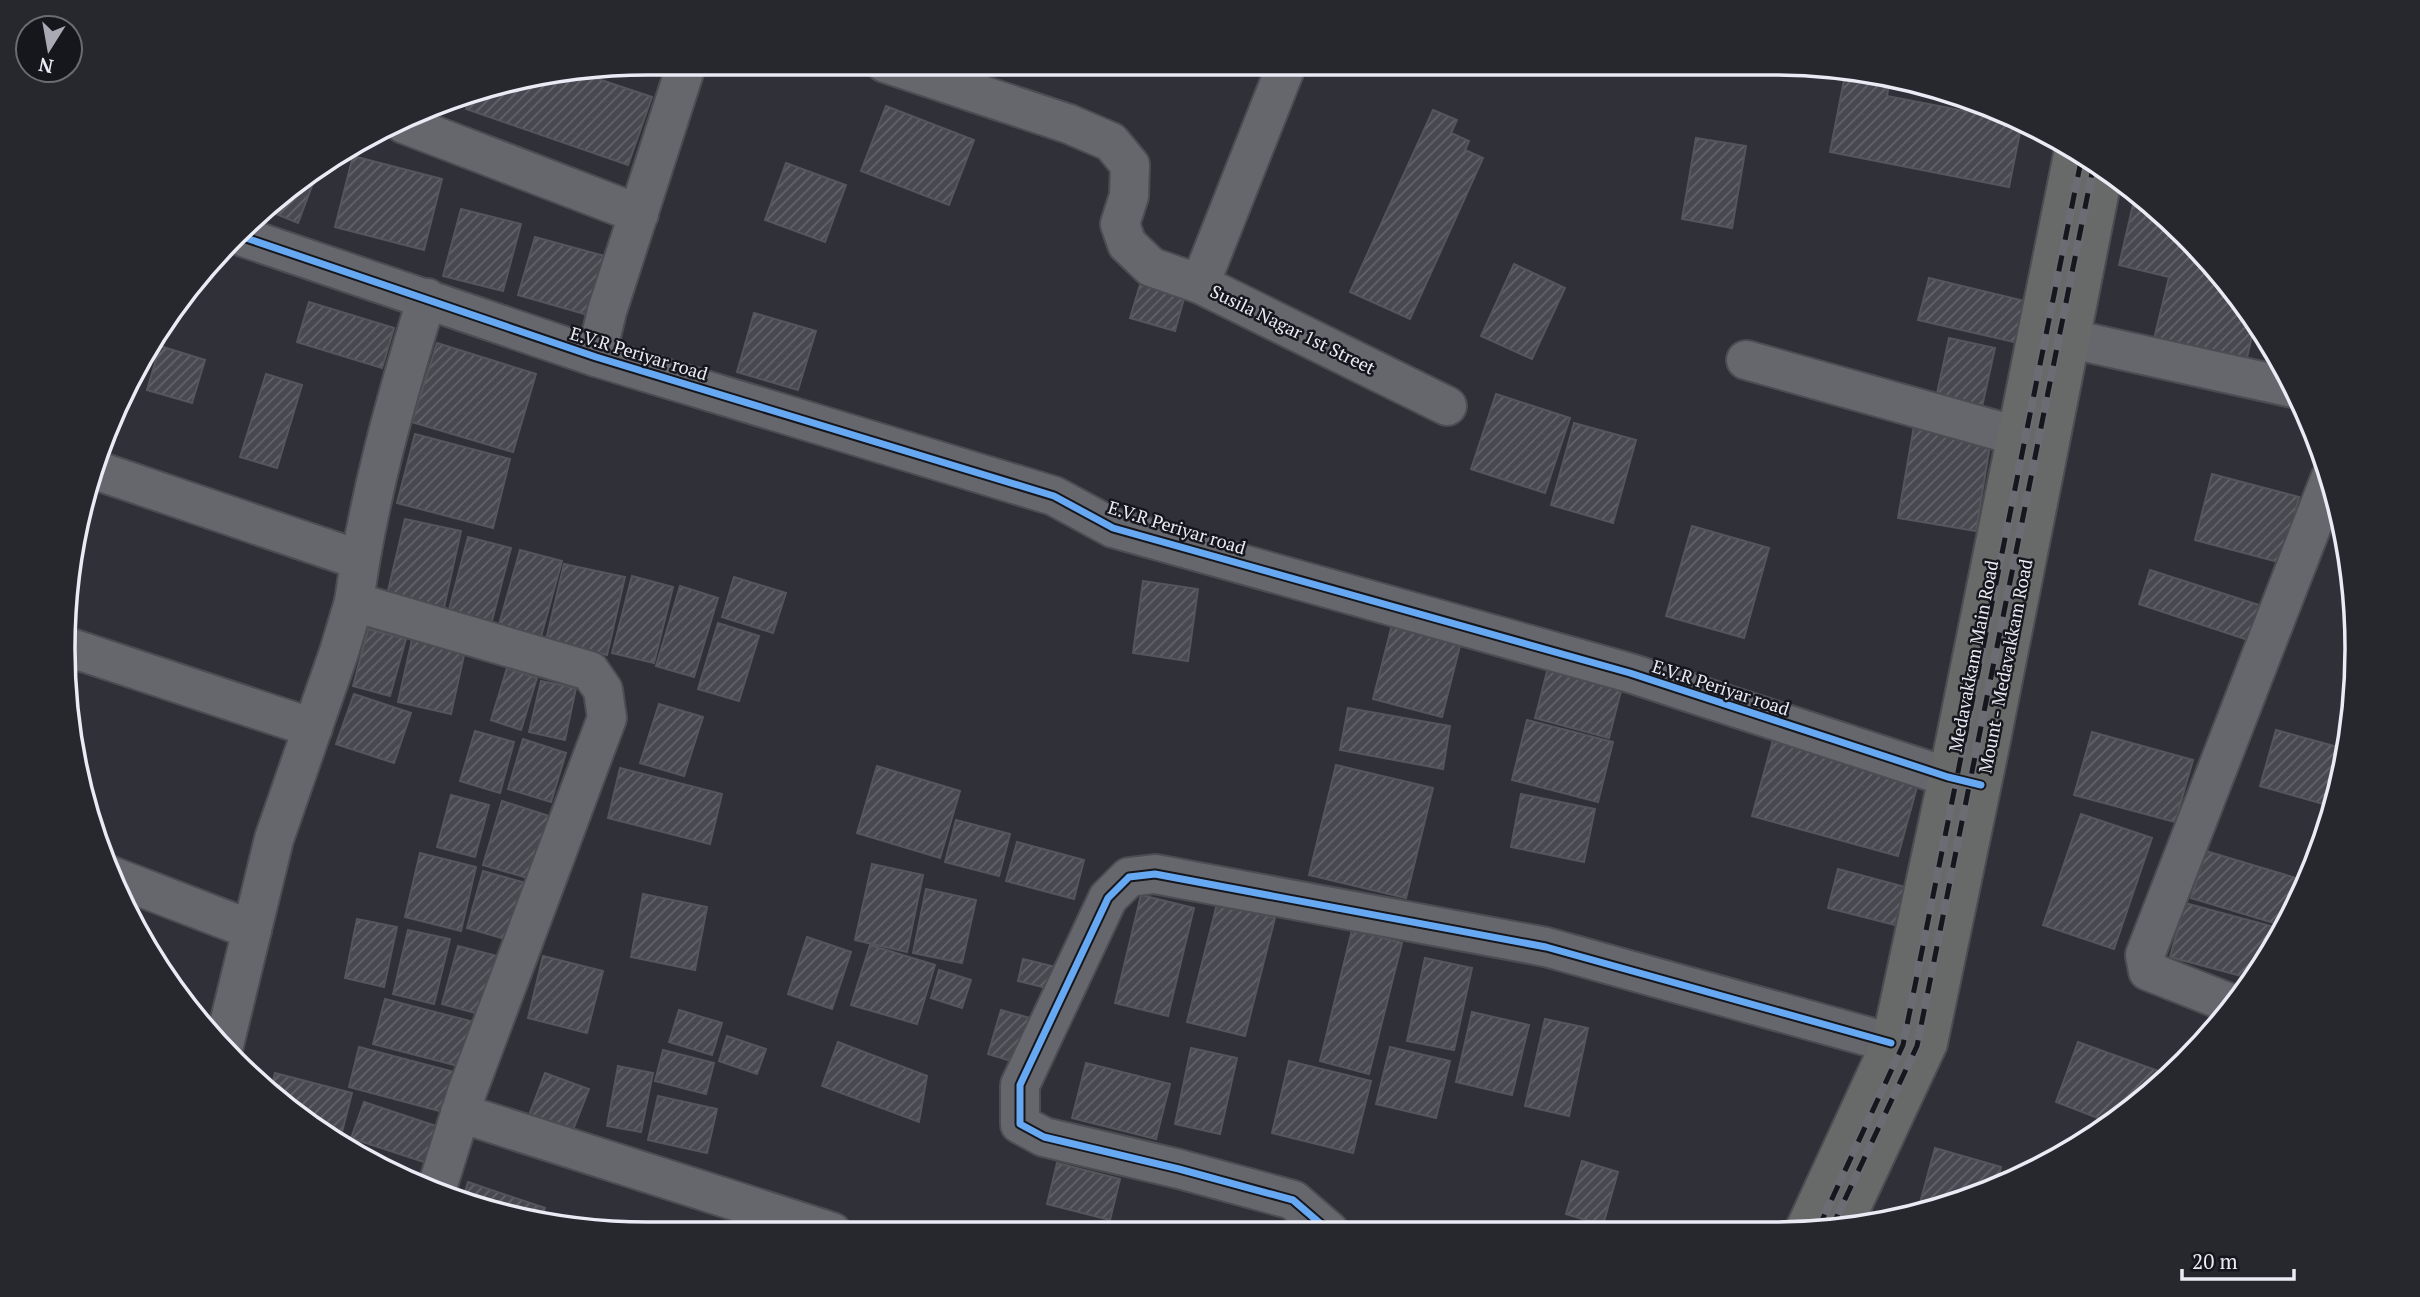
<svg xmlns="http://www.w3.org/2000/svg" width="2420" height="1297" font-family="'PT Serif',serif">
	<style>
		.building { fill: url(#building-hatch); stroke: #55555c; stroke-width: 2 }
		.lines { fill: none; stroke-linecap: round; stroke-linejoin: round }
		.minor-casing { stroke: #4c4c53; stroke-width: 42 }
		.major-casing { stroke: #4c4c53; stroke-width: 42 }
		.minor { stroke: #66666d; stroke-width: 38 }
		.major { stroke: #676a68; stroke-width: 38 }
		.rail-casing { stroke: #6c6c74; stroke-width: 8 }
		.rail { stroke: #16161d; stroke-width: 5; stroke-dasharray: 16; stroke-linecap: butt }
		.cycleway-casing { stroke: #16161d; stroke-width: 11 }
		.cycleway { stroke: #66a8f1; stroke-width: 7 }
		.labels { text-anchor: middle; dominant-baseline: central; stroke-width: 5; stroke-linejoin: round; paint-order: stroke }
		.street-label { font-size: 18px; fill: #eaebf5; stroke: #16161d }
		.rim { fill: none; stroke: #eaebf5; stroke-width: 3.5 }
	</style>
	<defs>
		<pattern id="building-hatch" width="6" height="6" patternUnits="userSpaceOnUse" patternTransform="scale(1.75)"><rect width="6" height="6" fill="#484950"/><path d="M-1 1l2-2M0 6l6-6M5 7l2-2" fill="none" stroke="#63636a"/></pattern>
	</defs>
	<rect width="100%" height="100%" fill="#303038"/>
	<g class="building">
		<path d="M1846,70L1890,78L1887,96L2022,122L2009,187L1830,152Z"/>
		<path d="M583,74L652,97L628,165L466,109L473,92Z"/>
		<path d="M886,106L974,140L949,205L861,171Z"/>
		<path d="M1433,110L1457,120L1451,133L1469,141L1465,150L1483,158L1410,319L1350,292Z"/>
		<path d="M1696,138L1746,146L1732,228L1682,219Z"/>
		<path d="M353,156L442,179L424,250L335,227Z"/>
		<path d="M786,163L846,185L825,242L765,220Z"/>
		<path d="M318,170L298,223L271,212L274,203L292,184Z"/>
		<path d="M2136,192L2212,263L2255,323L2245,366L2153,343L2169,277L2119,265Z"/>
		<path d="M461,209L521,224L503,291L443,276Z"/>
		<path d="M535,237L612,258L595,317L518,295Z"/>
		<path d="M1514,264L1565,288L1532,359L1481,336Z"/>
		<path d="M1142,278L1186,291L1175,331L1130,318Z"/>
		<path d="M1929,278L2033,303L2023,344L1918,320Z"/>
		<path d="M309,302L394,328L382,368L297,342Z"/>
		<path d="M754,313L816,331L798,390L737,372Z"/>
		<path d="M1949,338L1995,348L1980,416L1934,407Z"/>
		<path d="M437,343L536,374L513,452L412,422Z"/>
		<path d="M160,346L205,360L192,403L147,390Z"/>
		<path d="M150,349L155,351L114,439L110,438Z"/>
		<path d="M266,374L302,385L277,468L240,457Z"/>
		<path d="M1496,394L1570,418L1545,493L1471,469Z"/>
		<path d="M1574,423L1636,440L1613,523L1551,505Z"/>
		<path d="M1914,426L1991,439L1976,531L1898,518Z"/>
		<path d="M415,434L510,459L493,528L397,503Z"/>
		<path d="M2212,474L2299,497L2282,563L2195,540Z"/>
		<path d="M405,519L461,531L443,612L386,599Z"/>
		<path d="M1692,526L1769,548L1744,638L1666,616Z"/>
		<path d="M468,537L511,548L490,628L447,617Z"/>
		<path d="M520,550L562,561L540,640L498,628Z"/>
		<path d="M564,564L625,577L607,655L546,640Z"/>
		<path d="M2150,570L2262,606L2251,641L2139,604Z"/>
		<path d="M632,576L673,587L654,663L612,653Z"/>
		<path d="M734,577L786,593L773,633L722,617Z"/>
		<path d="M1143,581L1198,589L1188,661L1133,653Z"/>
		<path d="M680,586L718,598L694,677L656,666Z"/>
		<path d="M1394,617L1463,634L1442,717L1373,699Z"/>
		<path d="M718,623L759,636L739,701L698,689Z"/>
		<path d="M368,629L406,639L390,696L353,686Z"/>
		<path d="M413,635L466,646L451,714L398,702Z"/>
		<path d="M1551,656L1625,675L1609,738L1535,718Z"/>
		<path d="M507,668L537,678L521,730L491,720Z"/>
		<path d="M541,681L576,688L565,740L529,732Z"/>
		<path d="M354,694L411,713L394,763L336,744Z"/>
		<path d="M659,704L703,717L684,776L640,763Z"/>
		<path d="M1348,708L1450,726L1443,769L1340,750Z"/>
		<path d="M1527,720L1613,742L1598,802L1512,780Z"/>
		<path d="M2276,730L2345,749L2334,807L2260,786Z"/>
		<path d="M475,731L514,742L500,793L460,781Z"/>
		<path d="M2092,732L2193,760L2175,822L2074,795Z"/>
		<path d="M1774,736L1920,776L1898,856L1752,816Z"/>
		<path d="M523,739L566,753L551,802L508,789Z"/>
		<path d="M1336,765L1433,788L1406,898L1309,875Z"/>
		<path d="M877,766L960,791L940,858L857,833Z"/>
		<path d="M620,768L722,794L710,844L608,818Z"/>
		<path d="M1521,794L1595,809L1584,862L1511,847Z"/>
		<path d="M451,795L489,805L475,857L437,847Z"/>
		<path d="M502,801L549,816L531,879L483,865Z"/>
		<path d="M2081,814L2152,838L2114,949L2043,925Z"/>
		<path d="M956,820L1010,834L999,876L945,862Z"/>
		<path d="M1017,842L1084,860L1074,899L1006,881Z"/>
		<path d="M2206,851L2306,881L2296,908L2284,926L2191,898Z"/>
		<path d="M420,853L476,867L461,931L405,917Z"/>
		<path d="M872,864L923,875L907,952L855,940Z"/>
		<path d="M1838,869L1905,887L1895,925L1828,908Z"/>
		<path d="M483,871L529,884L512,941L467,928Z"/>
		<path d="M926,889L976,900L962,963L913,953Z"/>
		<path d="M643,894L707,907L695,970L631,957Z"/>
		<path d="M1141,895L1194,908L1168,1016L1115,1003Z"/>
		<path d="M2185,903L2282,929L2249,978L2170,957Z"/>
		<path d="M1217,904L1275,918L1245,1036L1187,1022Z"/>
		<path d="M357,919L397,927L384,987L345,978Z"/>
		<path d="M408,930L450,939L434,1004L393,994Z"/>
		<path d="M1352,930L1402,943L1369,1074L1320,1061Z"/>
		<path d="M807,937L851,952L832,1009L788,994Z"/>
		<path d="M870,945L935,965L917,1024L851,1005Z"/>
		<path d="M458,946L505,958L490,1017L442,1004Z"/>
		<path d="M543,956L603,971L587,1033L528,1018Z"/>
		<path d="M1425,958L1472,968L1454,1050L1407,1041Z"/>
		<path d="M1023,959L1060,968L1055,990L1018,981Z"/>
		<path d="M939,970L971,980L962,1008L931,998Z"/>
		<path d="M385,999L474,1022L462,1067L373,1044Z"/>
		<path d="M679,1010L722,1023L712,1055L669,1042Z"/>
		<path d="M1001,1010L1041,1021L1028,1066L988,1054Z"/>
		<path d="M1472,1012L1529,1025L1512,1095L1456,1082Z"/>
		<path d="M1545,1019L1588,1028L1569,1116L1525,1106Z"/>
		<path d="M727,1036L766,1049L757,1074L719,1061Z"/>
		<path d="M838,1042L927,1076L919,1122L822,1086Z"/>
		<path d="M2078,1042L2167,1074L2111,1123L2056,1102Z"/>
		<path d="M359,1047L458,1073L447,1113L349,1087Z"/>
		<path d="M1390,1047L1450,1061L1436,1118L1376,1104Z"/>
		<path d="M1191,1048L1237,1058L1220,1134L1175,1124Z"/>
		<path d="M663,1050L714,1063L706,1094L655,1081Z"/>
		<path d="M1289,1061L1371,1081L1353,1153L1272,1133Z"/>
		<path d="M1086,1063L1170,1084L1156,1139L1072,1118Z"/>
		<path d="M618,1066L653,1073L641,1132L607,1126Z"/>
		<path d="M275,1073L352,1093L341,1136L321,1131L292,1113L270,1092Z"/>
		<path d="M545,1073L589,1089L571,1135L528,1118Z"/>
		<path d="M658,1096L717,1109L707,1153L648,1140Z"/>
		<path d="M364,1102L448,1130L436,1166L351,1138Z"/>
		<path d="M1935,1148L2001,1167L1995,1190L1918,1210Z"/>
		<path d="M1582,1161L1618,1172L1603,1225L1566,1214Z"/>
		<path d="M1057,1163L1120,1179L1110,1220L1047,1204Z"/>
		<path d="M468,1182L545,1208L541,1221L497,1214L462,1201Z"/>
		<path d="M563,1217L628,1232V1233H611L562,1225Z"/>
	</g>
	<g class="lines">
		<defs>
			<g id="minor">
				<path d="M885,63L1069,124L1111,142L1130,165L1129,196L1120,224L1127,244L1151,267L1200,284"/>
				<path d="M1287,64L1200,284L1447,406"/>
				<path d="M404,124L639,214"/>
				<path d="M243,237L596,357L1054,496L1113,528L1630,673L1948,777L1978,785"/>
				<path d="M427,298C396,398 368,498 354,602L590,671L603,690L607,718L467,1092L436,1191"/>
				<path d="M2071,339L2293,388"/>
				<path d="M596,357L607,311L687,63"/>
				<path d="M1746,360L2017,436"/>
				<path d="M95,470L360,560"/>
				<path d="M68,647L313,728"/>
				<path d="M109,875L252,930"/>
				<path d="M2232,1004L2148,971L2145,955L2330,479"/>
				<path d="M223,1049L274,839L339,652L354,602"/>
				<path d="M460,1113L832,1232"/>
				<path d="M1329,1231L1293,1200L1179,1169L1044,1137L1020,1124V1085L1108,898L1129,877L1155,874L1546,947L1891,1043"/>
			</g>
			<g id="major">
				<path d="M1805,1229L1891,1043L1948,777L2074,150"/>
				<path d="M1841,1229L1928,1043L1989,750L2104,169"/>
			</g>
		</defs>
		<use href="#minor" class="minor-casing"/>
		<use href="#major" class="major-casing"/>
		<use href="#minor" class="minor"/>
		<use href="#major" class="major"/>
		<defs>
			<g id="rail">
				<path d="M1818,1229L1903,1045L2082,156"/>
				<path d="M1831,1229L1917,1046L2094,163"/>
			</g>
		</defs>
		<use href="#rail" class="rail-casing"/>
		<use href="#rail" class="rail"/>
		<defs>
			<g id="cycleway">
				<path d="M243,237L596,357L1054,496L1113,528L1630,673L1948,777L1981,785"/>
				<path d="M1329,1231L1293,1200L1179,1169L1044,1137L1020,1124V1085L1108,898L1129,877L1155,874L1546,947L1891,1043"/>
			</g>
		</defs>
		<use href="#cycleway" class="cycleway-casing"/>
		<use href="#cycleway" class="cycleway"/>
	</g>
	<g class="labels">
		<g class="street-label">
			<text transform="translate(1293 329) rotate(26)">Susila Nagar 1st Street</text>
			<text transform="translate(639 353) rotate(17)">E.V.R Periyar road</text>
			<text transform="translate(1177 527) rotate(17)">E.V.R Periyar road</text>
			<text transform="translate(1973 656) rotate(-79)">Medavakkam Main Road</text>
			<text transform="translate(2005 666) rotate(-79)">Mount - Medavakkam Road</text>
			<text transform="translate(1721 687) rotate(18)">E.V.R Periyar road</text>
		</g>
	</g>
	<path d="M0 0H2420V1297H0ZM648 75H1772A573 573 0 0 1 2345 648V649A573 573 0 0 1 1772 1222H648A573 573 0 0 1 75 649V648A573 573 0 0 1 648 75Z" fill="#27272e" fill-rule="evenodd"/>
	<path class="rim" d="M648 75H1772A573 573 0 0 1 2345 648V649A573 573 0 0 1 1772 1222H648A573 573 0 0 1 75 649V648A573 573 0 0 1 648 75Z"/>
	<g transform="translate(49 49) rotate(191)"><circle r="33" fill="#16161d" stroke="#6b6b73" stroke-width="2"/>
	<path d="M0-5L12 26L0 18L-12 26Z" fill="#a9aab3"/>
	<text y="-10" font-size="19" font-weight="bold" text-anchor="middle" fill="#eaebf5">N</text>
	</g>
	<path d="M2182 1269v10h112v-10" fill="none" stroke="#eaebf5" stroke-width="3.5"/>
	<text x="2192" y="1269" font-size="21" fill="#eaebf5" stroke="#16161d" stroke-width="5" paint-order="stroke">20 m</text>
</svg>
